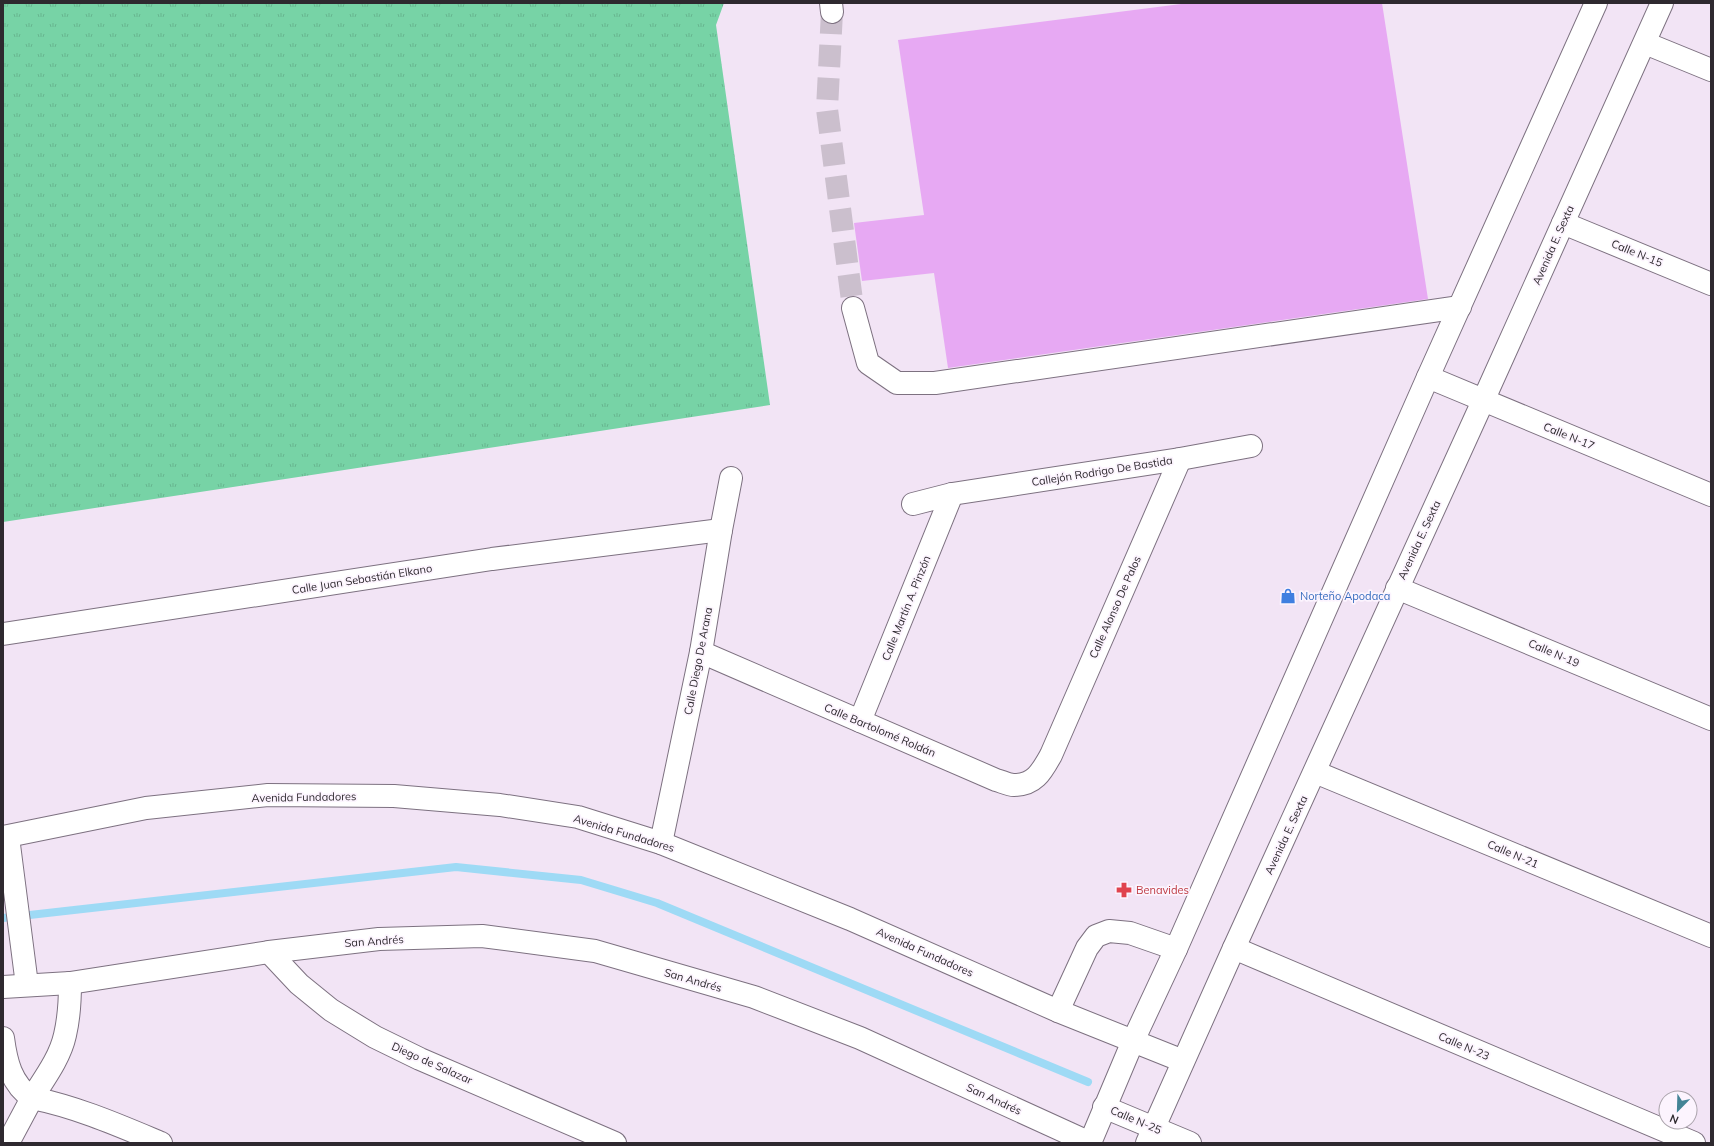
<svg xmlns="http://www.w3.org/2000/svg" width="1714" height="1146" font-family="Mulish,sans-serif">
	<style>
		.grass { fill: url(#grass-tufts) }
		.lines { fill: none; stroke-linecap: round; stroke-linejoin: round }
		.stream { stroke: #9edaf5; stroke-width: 8 }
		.building { fill: #e7a9f3 }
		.minor-tunnel { stroke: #cbbfcd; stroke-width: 22; stroke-dasharray: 22 11; stroke-linecap: butt }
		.minor-casing { stroke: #7d7180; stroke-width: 24 }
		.minor { stroke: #fff; stroke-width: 22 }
		.labels { text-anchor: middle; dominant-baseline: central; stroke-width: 3.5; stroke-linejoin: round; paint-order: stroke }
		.street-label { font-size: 11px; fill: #2e292f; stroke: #fcf4fe }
		.shop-label { font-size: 11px; fill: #366cbe; stroke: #fcf4fe; text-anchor: start }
		.health-label { font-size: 11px; fill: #be3a42; stroke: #fcf4fe; text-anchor: start }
	</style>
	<defs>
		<pattern id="grass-tufts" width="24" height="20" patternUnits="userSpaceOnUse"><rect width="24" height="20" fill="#77d3a6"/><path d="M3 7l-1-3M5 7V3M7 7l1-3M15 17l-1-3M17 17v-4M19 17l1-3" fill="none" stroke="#67b58f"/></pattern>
	</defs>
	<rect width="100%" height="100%" fill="#f2e4f5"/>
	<path class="grass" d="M3,3H724L716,25L770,405L3,522Z"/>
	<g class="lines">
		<path class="stream" d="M3,918L456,867L581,880L657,903L1088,1082"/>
	</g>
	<path class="building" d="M1189,3H1382L1428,299L948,368L934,273L862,281L854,223L924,215L898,40Z"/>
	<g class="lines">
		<path class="minor-tunnel" d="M832,12L827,109L853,308"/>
		<defs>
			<g id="minor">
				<path d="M831,3L832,12"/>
				<path d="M1645,43L1711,70"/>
				<path d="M1563,223L1711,284"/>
				<path d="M853,308L868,363L897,383H935L1460,307"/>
				<path d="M1428,377L1711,495"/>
				<path d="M913,504L952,494L1180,459L1251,446"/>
				<path d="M1397,588L1711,719"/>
				<path d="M3,634L492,559L721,530"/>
				<path d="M701,652L996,780C1001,781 1008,785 1014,785C1035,785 1042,771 1051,755L1180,459"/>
				<path d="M860,721L952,494"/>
				<path d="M1315,772L1711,936"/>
				<path d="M3,837L146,808L268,795L394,796L500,805L578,817L661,843L850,919L1058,1011L1183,1061"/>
				<path d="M8,837L27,985"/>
				<path d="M661,843L701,652L721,530L731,478"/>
				<path d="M1234,948L1694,1143"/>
				<path d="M269,952L299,984L331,1010L375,1037L420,1059L615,1143"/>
				<path d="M70,983C70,1001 69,1018 65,1035C60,1058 44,1079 32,1098C77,1107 118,1125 161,1143"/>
				<path d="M3,987L70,983L269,952L379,939L482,936L595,951L754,997L860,1038L1090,1143"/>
				<path d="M1058,1011L1087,948L1096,936L1109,931L1130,933L1176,949"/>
				<path d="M3,1038C6,1061 11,1084 32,1098L8,1143"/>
				<path d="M1104,1107L1190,1143"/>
				<path d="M1090,1143L1133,1041L1176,949L1428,377L1596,3"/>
				<path d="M1147,1143L1234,948L1483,401L1662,3"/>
			</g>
		</defs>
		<use href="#minor" class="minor-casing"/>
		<use href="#minor" class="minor"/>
	</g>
	<defs>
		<symbol id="shop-bare" viewBox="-9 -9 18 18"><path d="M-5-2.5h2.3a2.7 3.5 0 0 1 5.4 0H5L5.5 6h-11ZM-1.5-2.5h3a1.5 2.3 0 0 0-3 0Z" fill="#3f7fe0" stroke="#fcf4fe" stroke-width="2.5" paint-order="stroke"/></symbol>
		<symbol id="pharmacy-bare" viewBox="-9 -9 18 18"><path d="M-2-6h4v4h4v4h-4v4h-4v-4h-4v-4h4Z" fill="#e0444e" stroke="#fcf4fe" stroke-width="2.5" paint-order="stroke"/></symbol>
	</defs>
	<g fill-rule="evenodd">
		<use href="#shop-bare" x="1277" y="585" width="22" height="22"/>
		<use href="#pharmacy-bare" x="1113" y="879" width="22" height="22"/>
	</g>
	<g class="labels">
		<g class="street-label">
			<text transform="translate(1553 245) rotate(-66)">Avenida E. Sexta</text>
			<text transform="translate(1637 253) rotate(22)">Calle N-15</text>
			<text transform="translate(1569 436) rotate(22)">Calle N-17</text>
			<text transform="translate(1102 471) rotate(-9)">Callejón Rodrigo De Bastida</text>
			<text transform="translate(1419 540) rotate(-65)">Avenida E. Sexta</text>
			<text transform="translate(362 579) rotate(-9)">Calle Juan Sebastián Elkano</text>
			<text transform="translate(1115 607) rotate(-66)">Calle Alonso De Palos</text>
			<text transform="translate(906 608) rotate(-68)">Calle Martín A. Pinzón</text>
			<text transform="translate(1554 653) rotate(23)">Calle N-19</text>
			<text transform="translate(698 661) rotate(-79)">Calle Diego De Arana</text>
			<text transform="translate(880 730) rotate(23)">Calle Bartolomé Roldán</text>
			<text transform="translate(304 797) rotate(-1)">Avenida Fundadores</text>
			<text transform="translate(624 833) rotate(17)">Avenida Fundadores</text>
			<text transform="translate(1286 835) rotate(-65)">Avenida E. Sexta</text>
			<text transform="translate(1513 854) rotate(23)">Calle N-21</text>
			<text transform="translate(374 941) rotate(-4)">San Andrés</text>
			<text transform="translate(925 952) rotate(24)">Avenida Fundadores</text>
			<text transform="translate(693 980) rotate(16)">San Andrés</text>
			<text transform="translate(1464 1046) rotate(23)">Calle N-23</text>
			<text transform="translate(432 1063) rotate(24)">Diego de Salazar</text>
			<text transform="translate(994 1099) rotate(25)">San Andrés</text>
			<text transform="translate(1136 1120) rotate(23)">Calle N-25</text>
		</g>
		<g class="shop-label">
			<text x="1300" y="596">Norteño Apodaca</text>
		</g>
		<g class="health-label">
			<text x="1136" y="890">Benavides</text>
		</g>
	</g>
	<rect width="1714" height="1146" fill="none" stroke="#2e292f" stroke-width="8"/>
	<g transform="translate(1678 1110) rotate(203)"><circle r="19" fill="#fcf4fe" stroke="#aaa3ab"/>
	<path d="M0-3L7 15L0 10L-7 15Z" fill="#438496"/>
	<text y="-6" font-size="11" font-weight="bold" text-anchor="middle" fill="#2e292f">N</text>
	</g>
</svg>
